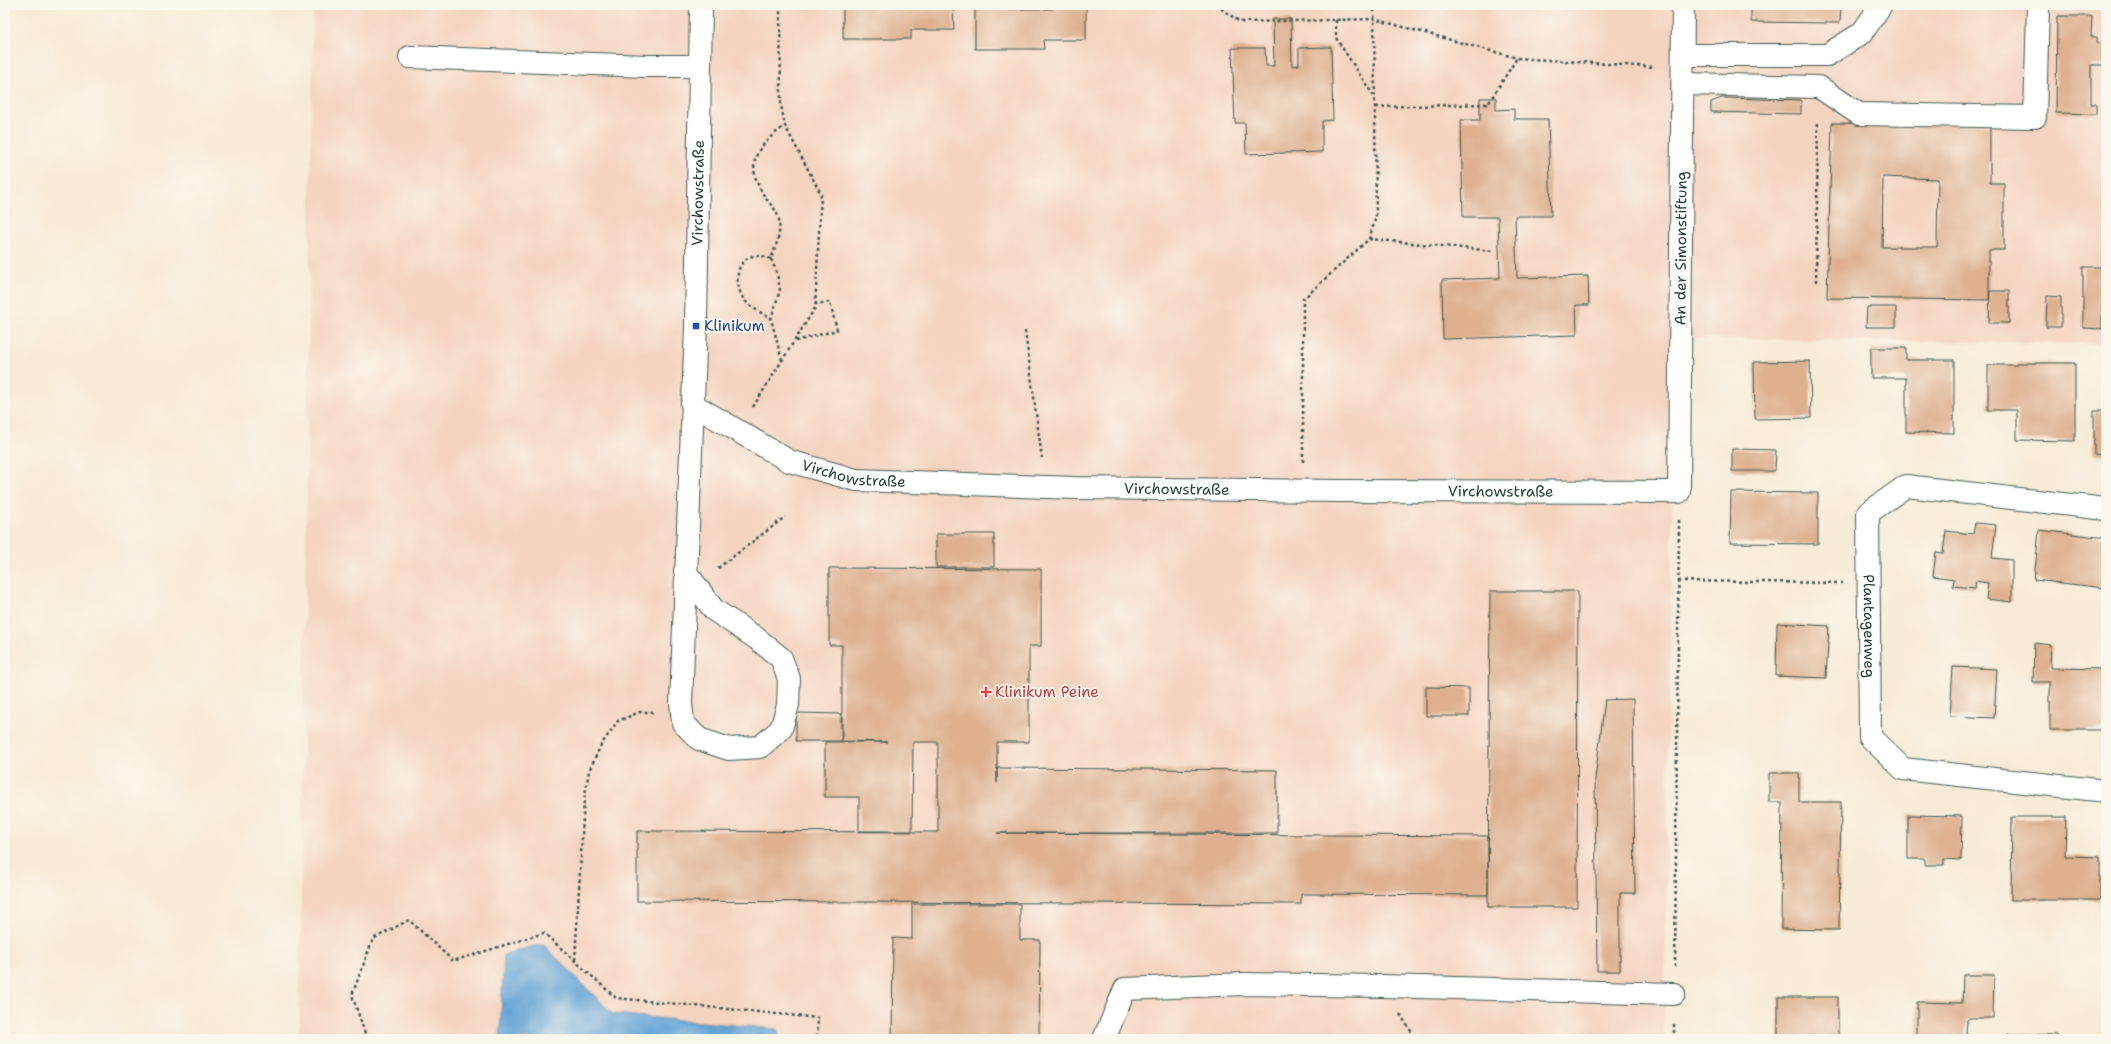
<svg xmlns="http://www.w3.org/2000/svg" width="2111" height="1044" font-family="'Shantell Sans',sans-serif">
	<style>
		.built { fill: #f4d3c0 }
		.water { fill: #62a2d5; stroke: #407084 }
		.building { fill: #deb090; fill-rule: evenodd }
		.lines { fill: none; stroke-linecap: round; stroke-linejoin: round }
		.minor-casing { stroke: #3f574c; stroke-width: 24 }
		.path { stroke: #3f574c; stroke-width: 2.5; stroke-dasharray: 3 3; stroke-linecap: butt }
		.minor { stroke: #fff; stroke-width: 22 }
		.transit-dot { fill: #1a4fb4; stroke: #fbf7ec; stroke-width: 1.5 }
		.health-dot { fill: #e0444e; stroke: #fbf7ec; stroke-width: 1.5 }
		.labels { text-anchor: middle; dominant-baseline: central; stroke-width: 3.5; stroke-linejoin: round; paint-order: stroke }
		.street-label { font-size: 15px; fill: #1f3d34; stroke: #fbf7ec }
		.transit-label { font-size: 15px; fill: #164399; stroke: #fbf7ec; text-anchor: start }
		.health-label { font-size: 15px; fill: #be3a42; stroke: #fbf7ec; text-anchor: start }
	</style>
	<rect width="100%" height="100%" fill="#fbf7ec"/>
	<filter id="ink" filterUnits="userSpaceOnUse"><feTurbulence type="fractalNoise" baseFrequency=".025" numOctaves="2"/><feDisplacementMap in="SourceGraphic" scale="8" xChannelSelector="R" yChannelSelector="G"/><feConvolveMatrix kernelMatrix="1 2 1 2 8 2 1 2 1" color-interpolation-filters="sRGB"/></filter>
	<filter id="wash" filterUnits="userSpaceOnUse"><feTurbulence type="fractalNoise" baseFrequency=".012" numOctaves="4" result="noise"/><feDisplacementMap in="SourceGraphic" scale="16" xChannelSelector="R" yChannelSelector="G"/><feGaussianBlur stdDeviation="0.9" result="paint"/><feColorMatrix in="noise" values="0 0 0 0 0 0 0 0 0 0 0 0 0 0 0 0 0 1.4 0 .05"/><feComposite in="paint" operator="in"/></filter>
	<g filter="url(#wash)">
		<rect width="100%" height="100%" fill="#f6ebd6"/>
		<path class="built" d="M313,5H2106V344L1675,338L1664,1039H299Z"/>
		<path class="water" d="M543,944L613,1014L777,1029L781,1039H500L504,954Z"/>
		<g id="blocks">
			<g class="building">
				<path d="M843,5H953L954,30H911V39H843Z"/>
				<path d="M1053,5H1086V40H1043L1044,49H975V9H1053Z"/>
				<path d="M1751,5H1841L1840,23L1751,22Z"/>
				<path d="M2057,16H2092L2091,37H2097V43L2106,44V65H2091V104H2096V114L2056,113Z"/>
				<path d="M1273,19H1291L1292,66L1299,65V48L1331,47L1333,120L1322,121V152L1246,154L1245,123H1235L1232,48H1265L1266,66H1274Z"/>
				<path d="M1480,98H1496V110L1514,109V119H1548L1551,216H1515L1517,278L1588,276L1589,305H1576L1577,335L1443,339L1442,280L1500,278L1498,217H1463L1461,120H1480Z"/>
				<path d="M1722,98L1801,100V114L1711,112V102Z"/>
				<path d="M1832,123L1990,125V183H2004V250H1989V300L1827,298ZM1883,177L1938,179L1937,247H1882Z"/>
				<path d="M2083,267H2103L2102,329L2083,328Z"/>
				<path d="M1990,291H2009V323H1989Z"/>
				<path d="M2047,296L2061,297V327H2046Z"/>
				<path d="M1867,307H1896V327H1866Z"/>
				<path d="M1871,348H1906V360H1954V433L1906,432V378H1871Z"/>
				<path d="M1810,361L1811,418L1755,419L1754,362Z"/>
				<path d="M2017,363H2075V441L2017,440V410H1988V365H2017Z"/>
				<path d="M2094,411H2106V455L2094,454Z"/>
				<path d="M1732,449L1776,450L1775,471H1732Z"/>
				<path d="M1731,492L1818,493V544L1730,543Z"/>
				<path d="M1975,523L1996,525L1992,558L2012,560V602L1986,599L1988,583L1976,581L1975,588L1953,586L1954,579L1933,576L1936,552L1943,553L1946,531L1973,534Z"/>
				<path d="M2039,530L2106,538V588L2034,580Z"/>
				<rect x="936" y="534" width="58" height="33"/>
				<path d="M829,568L1041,569V646H1029V742H997V783V768L1277,770V833H997L1488,836V895L1301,894V904L637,901V831L938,832V742H913L912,831H859V797H825V742H887L842,741V645H829Z"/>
				<path d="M1490,591H1578L1577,907H1488Z"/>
				<path d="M1777,623L1829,626L1826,678L1776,676Z"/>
				<path d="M2034,643L2051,645L2050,668L2106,669V730H2050V682H2033Z"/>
				<path d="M1953,667L1997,669L1994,718L1950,716Z"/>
				<path d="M1426,687L1469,688V716H1426Z"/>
				<path d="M1633,699L1635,893H1620V971H1597L1595,779L1605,700Z"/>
				<path d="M796,713L841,714V741H796Z"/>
				<path d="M1769,773H1799V802H1841L1839,930L1781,929L1782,802H1769Z"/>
				<path d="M1908,815L1962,816L1961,860L1944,859V865H1925V859H1908Z"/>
				<path d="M2012,817H2066L2065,856L2100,857V900H2011Z"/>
				<path d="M912,904H1020V940H1040L1039,1039H892L893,938L912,939Z"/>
				<path d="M1963,975H1994L1993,1018H1969L1967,1020L1966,1035H1969V1039H1917V1002L1962,1003Z"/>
				<rect x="1778" y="997" width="60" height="42"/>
				<path d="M2008,1034L2058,1035V1039H2008Z"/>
			</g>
		</g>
	</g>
	<g filter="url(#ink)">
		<use href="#blocks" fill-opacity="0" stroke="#3f574c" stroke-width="1"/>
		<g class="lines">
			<defs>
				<g id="minor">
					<path d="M1683,55H1827L1862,33L1881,5"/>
					<path d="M410,57L647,66H700"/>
					<path d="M1683,84L1819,87L1859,114L2035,117L2038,7"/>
					<path id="s1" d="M692,404L789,461L856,480L1076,488L1341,491L1679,492L1683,5"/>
					<path id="s2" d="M2106,509L1906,486L1868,513L1870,737L1903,769L2106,791"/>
					<path id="s3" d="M685,571L714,610L756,638L781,658L789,679L788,705L781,729L760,747L729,749L699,739L683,723L681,703L696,326L701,5"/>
					<path d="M1104,1039L1125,989L1243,984L1382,986L1674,994"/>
				</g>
			</defs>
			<use href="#minor" class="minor-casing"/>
			<g class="path">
				<path d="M1216,5L1240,22L1374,19L1517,58L1654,67"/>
				<path d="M1022,9V5"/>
				<path d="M1336,20V38L1375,98"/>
				<path d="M1376,107L1488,104L1517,58"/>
				<path d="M1369,239L1494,251"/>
				<path d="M771,259C741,246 730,275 743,298C748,307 763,313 771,319"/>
				<path d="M1816,282L1818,122"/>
				<path d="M1025,331L1042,458"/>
				<path d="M796,341L837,330L830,302L815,304"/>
				<path d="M782,360L771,319L780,290L777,273L771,259C776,245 781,235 779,220C777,209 770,205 765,197C743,164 757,145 785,126"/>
				<path d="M753,407L815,308L821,194L785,126L781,105L780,5"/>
				<path d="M1303,462V299L1369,239L1376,217L1374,5"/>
				<path d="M718,568L785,517"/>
				<path d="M1678,581L1842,583"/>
				<path d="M575,960L584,801L589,771L601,745L618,721L640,712H653"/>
				<path d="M1675,967L1679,520"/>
				<path d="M1400,1014L1416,1039"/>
				<path d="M367,1039L352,995L373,939L409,920L453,961L544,933L616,998L818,1018L817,1039"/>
				<path d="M1674,1039V1022"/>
			</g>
			<use href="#minor" class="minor"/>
		</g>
	</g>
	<rect class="transit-dot" x="692" y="322" width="8" height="8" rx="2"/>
	<path class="health-dot" d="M984 686h4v4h4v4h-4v4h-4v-4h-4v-4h4z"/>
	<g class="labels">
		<g class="street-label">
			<text stroke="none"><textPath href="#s3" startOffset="848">Virchowstraße</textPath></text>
			<text stroke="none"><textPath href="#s1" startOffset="1249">An der Simonstiftung</textPath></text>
			<text stroke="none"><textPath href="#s1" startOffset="179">Virchowstraße</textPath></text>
			<text stroke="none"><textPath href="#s1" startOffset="503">Virchowstraße</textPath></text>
			<text stroke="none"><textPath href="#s1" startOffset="827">Virchowstraße</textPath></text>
			<text stroke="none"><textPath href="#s2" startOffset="361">Plantagenweg</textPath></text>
		</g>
		<g class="transit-label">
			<text x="704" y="326">Klinikum</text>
		</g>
		<g class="health-label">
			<text x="995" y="692">Klinikum Peine</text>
		</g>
	</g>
	<rect width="2111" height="1044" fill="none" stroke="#fbf7ec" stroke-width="20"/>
</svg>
